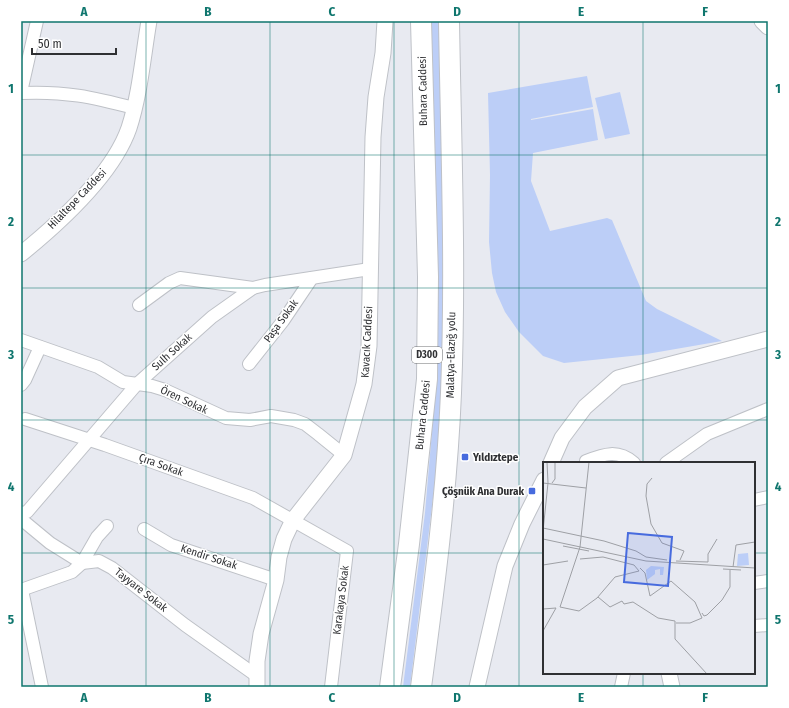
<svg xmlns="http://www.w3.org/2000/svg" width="789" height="708" font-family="'Fira Sans Condensed',sans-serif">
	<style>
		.green { fill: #bccef7 }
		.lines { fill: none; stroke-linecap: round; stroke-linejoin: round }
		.minor-casing { stroke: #bec1c7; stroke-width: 14 }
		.tertiary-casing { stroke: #bec1c7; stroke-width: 17 }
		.trunk-casing { stroke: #bec1c7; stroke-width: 22 }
		.minor { stroke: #fff; stroke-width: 12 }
		.tertiary { stroke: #fff; stroke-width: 15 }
		.trunk { stroke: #fff; stroke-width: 20 }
		.grid { fill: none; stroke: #0f766e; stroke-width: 1; stroke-opacity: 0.55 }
		.poi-dot { fill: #476bde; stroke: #fff; stroke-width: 1.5 }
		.labels { text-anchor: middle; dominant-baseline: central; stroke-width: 3; stroke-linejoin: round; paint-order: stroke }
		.shield { fill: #fff; stroke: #6d6e70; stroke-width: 1 }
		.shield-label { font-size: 10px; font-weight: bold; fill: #2f3033 }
		.street-label { font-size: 11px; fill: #2f3033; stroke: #fff }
		.poi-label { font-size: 11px; font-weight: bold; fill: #2f3033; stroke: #fff; text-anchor: start }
		.inset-road { fill: none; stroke: #9ea0a5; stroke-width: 1 }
		.view { fill: #476bde; fill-opacity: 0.15; stroke: #476bde; stroke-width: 2 }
		.inset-edge { fill: none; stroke: #2f3033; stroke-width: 2 }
		.neatline { fill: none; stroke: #0f766e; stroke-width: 1.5 }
		.grid-label { font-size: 13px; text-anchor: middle; font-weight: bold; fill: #0f766e }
	</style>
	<rect width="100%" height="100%" fill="#e8eaf1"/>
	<g class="green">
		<path d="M430,21H440L444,348L441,432L410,687H403L425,513L432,431L436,348Z"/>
		<path d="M587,76L593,107L531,119V120L593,109L598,140L533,153L531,181L550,231L607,218L612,220L646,301L657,309L722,341L641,355L564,363L543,356L519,332L505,312L496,292L492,273L489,242L490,175L488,93Z"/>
		<path d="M620,92L630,134L605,139L595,98Z"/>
	</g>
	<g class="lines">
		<defs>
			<g id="minor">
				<path d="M21,92L37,21"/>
				<path d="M21,93C65,91 92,97 134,108"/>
				<path d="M139,305L169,283L180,278L253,288"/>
				<path d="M21,340L98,367L123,382L152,386L165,390L226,418L250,420L271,416L294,420L305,424L318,434L344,455"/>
				<path d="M249,364L283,321L312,278"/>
				<path d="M21,385L25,380L40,347"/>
				<path d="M25,419L105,445L253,498L347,551L331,687"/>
				<path d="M586,463V461C604,454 618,449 634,463"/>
				<path d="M666,463L707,434L768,409"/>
				<path d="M754,500L768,497"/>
				<path d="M21,513L27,512L137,384L212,317L253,288L265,285L370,269"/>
				<path d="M21,519L50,543L82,563L99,561L112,568L185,625L257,676"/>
				<path d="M144,529L171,545L276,580"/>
				<path d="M754,583L768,581"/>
				<path d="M21,590L72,572L82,563L97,537L107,526"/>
				<path d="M22,590L42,687"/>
				<path d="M754,626L768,625"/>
				<path d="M621,687L624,673"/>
			</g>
			<g id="tertiary">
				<path d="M762,21L768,27"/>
				<path d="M21,254C58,224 113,174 129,128C140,94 143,56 149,21"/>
				<path d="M551,463L562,438L585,407L618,378L768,339"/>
				<path d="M669,673L672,687"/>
				<path d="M257,687V661L261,634L276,580L279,557L284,539L293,520L344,455L364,384L369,346L373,137L376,97L383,53L385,21"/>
				<path d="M477,687L505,566L522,524L544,480"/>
			</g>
			<g id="trunk">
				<path d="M390,687L409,544L427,379L428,277L421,21"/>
				<path d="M421,687C434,590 447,491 451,393C456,269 451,145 449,21"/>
			</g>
		</defs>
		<use href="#minor" class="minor-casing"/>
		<use href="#tertiary" class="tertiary-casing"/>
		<use href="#trunk" class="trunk-casing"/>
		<use href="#minor" class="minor"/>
		<use href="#tertiary" class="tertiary"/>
		<use href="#trunk" class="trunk"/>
	</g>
	<path class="grid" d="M146,21V687M270,21V687M394,21V687M519,21V687M643,21V463M21,155H768M21,288H768M21,420H768M21,553H544M754,553H768M643,673V687"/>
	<g class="poi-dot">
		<rect x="461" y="453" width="8" height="8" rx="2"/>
		<rect x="528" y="487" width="8" height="8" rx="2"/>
	</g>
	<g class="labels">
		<rect class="shield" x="412" y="347" width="30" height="16" rx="3"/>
		<g class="shield-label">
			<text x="427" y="355">D300</text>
		</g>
		<g class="street-label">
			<text transform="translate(423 91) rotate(-91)">Buhara Caddesi</text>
			<text transform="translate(77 199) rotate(-46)">Hilaltepe Caddesi</text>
			<text transform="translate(281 321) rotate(-54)">Paşa Sokak</text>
			<text transform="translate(367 342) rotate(-87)">Kavacık Caddesi</text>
			<text transform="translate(172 352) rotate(-42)">Sulh Sokak</text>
			<text transform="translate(451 355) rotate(-89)">Malatya-Elazığ yolu</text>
			<text transform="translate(184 400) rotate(25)">Ören Sokak</text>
			<text transform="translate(423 415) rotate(-84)">Buhara Caddesi</text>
			<text transform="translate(161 465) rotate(20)">Çıra Sokak</text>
			<text transform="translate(209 557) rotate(18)">Kendir Sokak</text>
			<text transform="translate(141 590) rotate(38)">Tayyare Sokak</text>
			<text transform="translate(341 600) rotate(-83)">Karakaya Sokak</text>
		</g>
		<g class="poi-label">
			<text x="473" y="457">Yıldıztepe</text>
			<text x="524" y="491" text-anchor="end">Çöşnük Ana Durak</text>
		</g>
	</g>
	<g transform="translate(543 462)">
		<rect width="212" height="212" fill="#e8eaf1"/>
		<path d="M205,91L206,103L194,104L195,92ZM108,104L121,105L120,113H117V107L112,108V112L104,118L103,108Z" fill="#bccef7"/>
		<path class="inset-road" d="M109,16L104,22L103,34L108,62L119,81L141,89L137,98M0,21L43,26M9,21L12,17V0M0,66L61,79L93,89L103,95L124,98M0,69L5,21L4,0M0,77L103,99L212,106M20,84L46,89M133,99L165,100V92L174,77M0,103L25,99M190,105L193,83L212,80M97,106L102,111L107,134L128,119L152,140L159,156L147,161H133M180,107L198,108M55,135L67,145L79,139L81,142L90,140L115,156L132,159V177L164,212M17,145L36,149L54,136L72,115L96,109L91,103L60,95L37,97M17,145L37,85L46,0M0,147L13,146L0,169M159,151L161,154L164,153L179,138L187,125V108"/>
		<path class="view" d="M85,71L129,75L125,124L81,120Z"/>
		<rect width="212" height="212" class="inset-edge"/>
	</g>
	<rect width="789" height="708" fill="none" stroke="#ffffff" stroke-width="44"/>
	<path d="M32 48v6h84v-6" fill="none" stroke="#2f3033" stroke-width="2"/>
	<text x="38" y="48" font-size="12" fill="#2f3033" stroke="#ffffff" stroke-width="3" paint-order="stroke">50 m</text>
	<rect x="22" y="22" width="745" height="664" class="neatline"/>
	<g class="grid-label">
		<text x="84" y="16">A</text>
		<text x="208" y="16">B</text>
		<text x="332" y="16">C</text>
		<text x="457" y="16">D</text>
		<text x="581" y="16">E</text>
		<text x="705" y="16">F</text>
		<text x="11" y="93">1</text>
		<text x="778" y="93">1</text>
		<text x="11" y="226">2</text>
		<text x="778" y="226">2</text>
		<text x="11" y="359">3</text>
		<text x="778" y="359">3</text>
		<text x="11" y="491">4</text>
		<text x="778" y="491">4</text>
		<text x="11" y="624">5</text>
		<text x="778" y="624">5</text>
		<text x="84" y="702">A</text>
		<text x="208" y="702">B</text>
		<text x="332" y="702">C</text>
		<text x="457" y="702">D</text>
		<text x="581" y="702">E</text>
		<text x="705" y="702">F</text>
	</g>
</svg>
